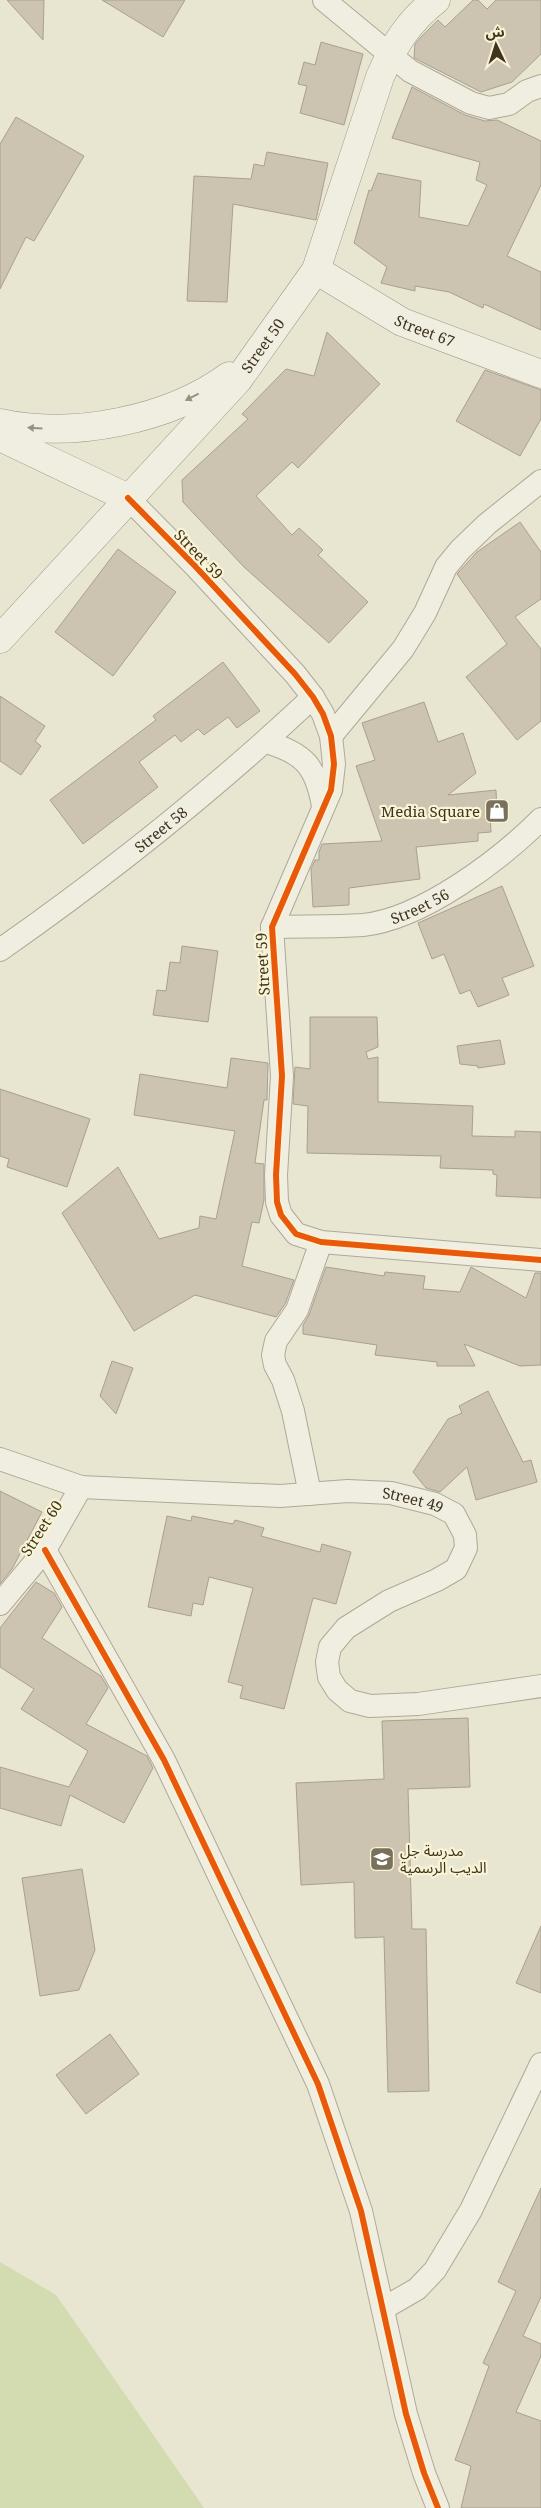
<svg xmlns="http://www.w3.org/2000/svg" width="541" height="2508" font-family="'Noto Serif','Noto Sans Arabic',serif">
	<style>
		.green { fill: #d3dbb1 }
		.building { fill: #ccc3b0; stroke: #a9a08e }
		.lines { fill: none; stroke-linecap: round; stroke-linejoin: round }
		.street-casing { stroke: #aea998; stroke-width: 24 }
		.secondary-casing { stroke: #9d9988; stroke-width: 29 }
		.street { stroke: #f0eee1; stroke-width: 22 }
		.secondary { stroke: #f0eee1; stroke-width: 28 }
		.cycleway-casing { stroke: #f9f4d5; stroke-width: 9 }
		.cycleway { stroke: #e8590c; stroke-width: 6 }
		.oneway { fill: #989080 }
		.labels { text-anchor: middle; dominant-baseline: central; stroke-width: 4.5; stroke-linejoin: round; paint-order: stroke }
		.street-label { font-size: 15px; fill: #3f331e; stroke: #f9f4d5 }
		.poi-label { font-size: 15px; fill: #3f331e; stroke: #f9f4d5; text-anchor: end }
	</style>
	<rect width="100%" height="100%" fill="#e8e5d0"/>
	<path class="green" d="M0,2262L56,2295L204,2508H0Z"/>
	<g class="building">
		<path d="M7,0H44L43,40Z"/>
		<path d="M102,0H185L163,37Z"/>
		<path d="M473,0H478L487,9L496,0H541V54L512,82L481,92L414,58L415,44L421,37L438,20L445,27Z"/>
		<path d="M321,42L363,54L344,125L300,113L307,86L298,84L304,62L315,65Z"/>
		<path d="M412,87L465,115L485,121L497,120L541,141V185L507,256L541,272V330L484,304L483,308L449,292L415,286V291L381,283L387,267L354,243L369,190L371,191L378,173L421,181L419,217L468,226L487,185L476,180L480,162L392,138Z"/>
		<path d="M16,117L84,156L34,241L26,237L0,289V144Z"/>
		<path d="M267,152L328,163L316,220L233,204L227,302L187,301L194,176L251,179L254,164L264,166Z"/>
		<path d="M327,332L380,384L298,468L292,462L256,496L292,535L299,528L323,550L318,555L368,602L329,643L244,567L183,502L182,480L248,419L242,414L286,369L314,376Z"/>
		<path d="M485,370L541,390V419L520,456L456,421Z"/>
		<path d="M520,522L541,552V599L515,617L541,649V721L517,740L466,677L507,644L457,574L477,552Z"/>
		<path d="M118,549L176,592L113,676L55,632Z"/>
		<path d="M223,662L260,711L237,728L228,717L204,735L198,729L181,742L175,735L139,762L158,787L83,844L50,800L156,720L153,716Z"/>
		<path d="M0,696L45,726L35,741L41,746L21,775L0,761Z"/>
		<path d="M424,702L438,742L463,733L476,773L448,795L496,790L497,815L490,816L491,832L478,833V841L416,847L420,879L349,888V905L313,907L311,869L315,860H319V852L322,844L382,841L356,766L375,760L362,723Z"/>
		<path d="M502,886L534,966L502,978L509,995L478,1007L470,990L460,994L444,954L432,959L418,923Z"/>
		<path d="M182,946L218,951L208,1022L153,1015L157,990L166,991L170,962L180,963Z"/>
		<path d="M310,1017H377L378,1047L366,1052L368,1059L378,1057V1102L473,1106L472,1136L515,1137V1131L541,1132V1198L496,1196L497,1175L493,1174V1170L440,1168L441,1156L307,1153L308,1106L293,1104L295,1067L310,1069Z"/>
		<path d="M500,1040L505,1064L478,1068V1066L460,1064L457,1046Z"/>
		<path d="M231,1058L268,1063L267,1100H264L255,1163L264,1164V1200L259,1223L252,1222L242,1266L294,1280L285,1304L276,1317L195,1295L134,1331L62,1213L118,1167L159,1239L199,1228L200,1216L216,1219L235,1131L134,1115L140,1074L227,1088Z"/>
		<path d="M0,1089L90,1119L67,1187L7,1167L9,1159L0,1156Z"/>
		<path d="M326,1267L384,1276L385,1272L425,1276L423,1289L460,1292L471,1267L526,1298L535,1273H541V1365L520,1366L464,1344L475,1366H437V1362L375,1355L377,1345L303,1334V1325L309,1315Z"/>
		<path d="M112,1361L133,1368L116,1414L100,1396Z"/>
		<path d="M488,1391L523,1462L531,1460L537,1482L476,1500L467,1467L440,1492L426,1488L413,1472L448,1419L462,1413L459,1406Z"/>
		<path d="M0,1491L42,1512L12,1569L0,1584Z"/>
		<path d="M167,1516L191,1521L192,1516L233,1524L235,1520L264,1528L261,1536L320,1552L322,1544L351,1552L336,1604L313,1598L284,1709L240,1698L243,1686L228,1682L253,1588L209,1577L203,1605L193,1603L191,1616L148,1607Z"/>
		<path d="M36,1582L54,1593L62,1607L42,1638L101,1676L108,1688L86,1724L147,1756L153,1768L124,1823L70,1795L61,1826L0,1808V1767L69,1787L88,1751L21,1709L34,1689L0,1667V1628Z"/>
		<path d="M468,1718L470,1787L408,1789L412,1929H426L429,2091L388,2092L384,1937L355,1938L354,1882L301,1885L296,1783L384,1779L382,1721Z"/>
		<path d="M82,1869L95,1950L79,1990L40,1996L22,1878Z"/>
		<path d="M541,1926V1993L516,1983Z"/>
		<path d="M110,2034L139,2074L86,2114L56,2075Z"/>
		<path d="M541,2188V2297L523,2336L541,2344V2356L516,2412L541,2421V2508H461L471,2466L455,2460L489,2366L483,2363L516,2291L498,2282Z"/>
	</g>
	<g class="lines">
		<defs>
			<g id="street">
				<path d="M324,0L410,71L471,103L489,108L509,104L527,91L541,86"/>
				<path d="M128,498L195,566L295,674L313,697L323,714L331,736L334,764L331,790L272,927L282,1076L276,1175L277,1202L281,1215L296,1234L321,1242L541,1260"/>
				<path d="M331,736L403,649L425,613L446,567L460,550L487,524L541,481"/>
				<path d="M266,742C304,753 316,766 323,806"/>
				<path id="s1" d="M272,927C302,926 333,927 363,925C422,919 500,860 541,819"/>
				<path id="s2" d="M0,950C110,873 215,789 313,697"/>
				<path id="s3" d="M0,1459L81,1487L280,1496L348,1491L391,1493L435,1504L454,1514L465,1535L466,1548L456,1569L437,1580L389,1601L346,1628L330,1647L327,1662L329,1677L337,1690L350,1701L370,1706L418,1704L541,1686"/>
				<path d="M310,1494L293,1411L283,1380L275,1365L273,1355L276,1341L297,1310L321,1242"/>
				<path d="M45,1550L164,1760L318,2084L361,2211L406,2414L424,2473L438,2508"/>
				<path d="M0,1604L45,1550L81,1487"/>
				<path d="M384,2308L417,2289L435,2270L471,2210L541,2064"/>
			</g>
			<g id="secondary">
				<path id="s4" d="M316,270L402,322L541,374"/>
				<path d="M0,423C73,439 169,420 229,376"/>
				<path d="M0,437L128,498"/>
				<path id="s5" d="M0,639L238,380L316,270L380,77C393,46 409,21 436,0"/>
			</g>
		</defs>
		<use href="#street" class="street-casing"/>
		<use href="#secondary" class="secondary-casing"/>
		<use href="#street" class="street"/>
		<use href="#secondary" class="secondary"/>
		<defs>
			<g id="cycleway">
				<path d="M128,498L195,566L295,674L313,697L323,714L331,736L334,764L331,790L272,927L282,1076L276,1175L277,1202L281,1215L296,1234L321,1242L541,1260"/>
				<path d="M45,1550L164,1760L318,2084L361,2211L406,2414L424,2473L438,2508"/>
			</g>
		</defs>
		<use href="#cycleway" class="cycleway-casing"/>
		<use href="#cycleway" class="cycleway"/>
	</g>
	<defs><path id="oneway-solid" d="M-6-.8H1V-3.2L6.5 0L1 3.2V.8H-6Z" transform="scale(1.25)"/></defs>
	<g class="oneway">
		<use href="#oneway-solid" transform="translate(192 397) rotate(153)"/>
		<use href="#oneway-solid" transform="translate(35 428) rotate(-177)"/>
	</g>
	<defs>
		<symbol id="shop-square" viewBox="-11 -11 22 22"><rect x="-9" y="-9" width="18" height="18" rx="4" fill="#7a715c" stroke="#f9f4d5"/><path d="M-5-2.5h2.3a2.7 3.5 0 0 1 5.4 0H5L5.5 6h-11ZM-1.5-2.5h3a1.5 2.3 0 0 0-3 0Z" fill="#fff"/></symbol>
		<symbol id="school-square" viewBox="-11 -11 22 22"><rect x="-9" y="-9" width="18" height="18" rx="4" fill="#7a715c" stroke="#f9f4d5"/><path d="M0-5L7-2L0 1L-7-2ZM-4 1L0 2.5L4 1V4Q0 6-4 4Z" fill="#fff"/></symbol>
	</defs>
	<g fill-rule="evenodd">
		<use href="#shop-square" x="483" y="797" width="28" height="28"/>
		<use href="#school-square" x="368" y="1845" width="28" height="28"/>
	</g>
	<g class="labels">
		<g class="street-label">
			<text stroke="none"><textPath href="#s4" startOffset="125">Street 67</textPath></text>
			<text stroke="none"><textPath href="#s5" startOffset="394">Street 50</textPath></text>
			<text transform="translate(199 554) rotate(46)">Street 59</text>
			<text stroke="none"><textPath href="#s2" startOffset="201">Street 58</textPath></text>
			<text stroke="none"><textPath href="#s1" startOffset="151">Street 56</textPath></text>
			<text transform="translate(262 964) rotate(-93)">Street 59</text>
			<text stroke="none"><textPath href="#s3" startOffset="419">Street 49</textPath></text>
			<text transform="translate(41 1528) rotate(-57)">Street 60</text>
		</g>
		<g class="poi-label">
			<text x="480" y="811">Media Square</text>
			<text x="400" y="1850" text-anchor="start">مدرسة جل<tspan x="400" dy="17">الديب الرسمية</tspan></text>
		</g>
	</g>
	<g transform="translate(496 45) rotate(356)" stroke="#f9f4d5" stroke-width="4" paint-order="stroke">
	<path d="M0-4L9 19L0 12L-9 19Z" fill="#3f331e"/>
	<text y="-8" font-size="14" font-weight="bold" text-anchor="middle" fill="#3f331e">ش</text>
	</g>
</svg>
